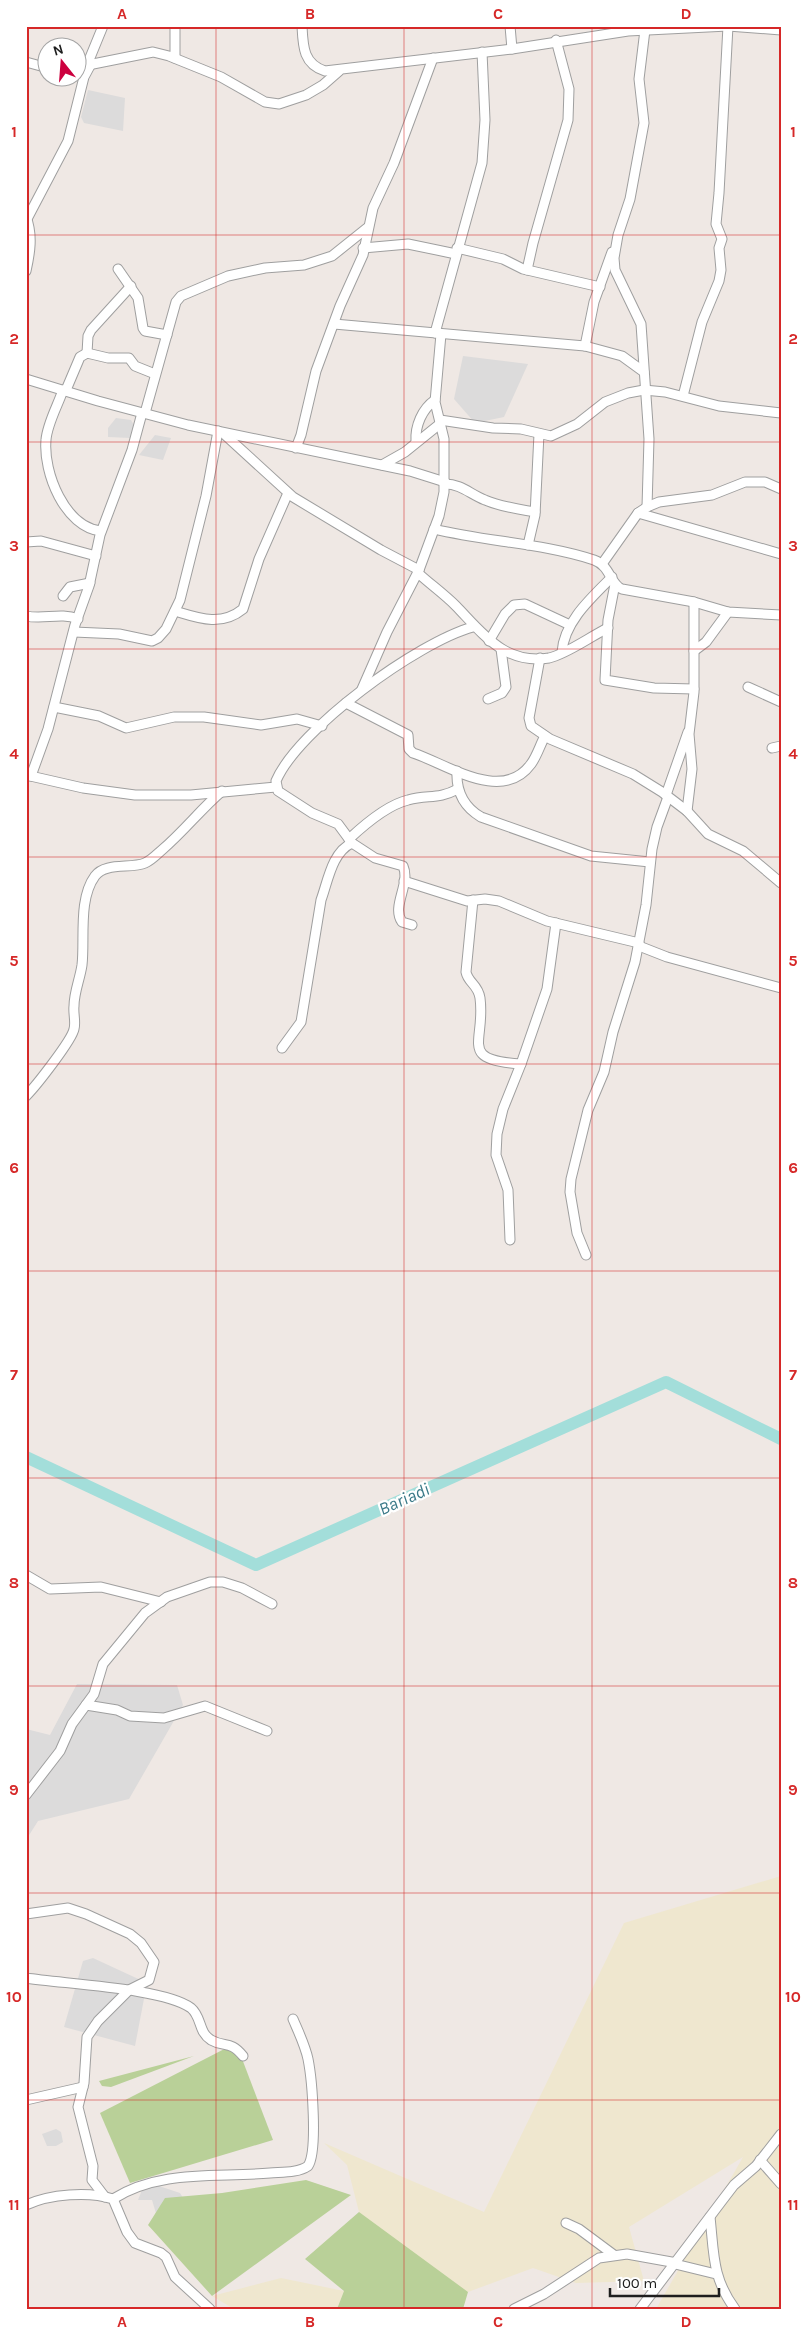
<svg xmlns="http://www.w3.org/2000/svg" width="807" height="2335" font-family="Karla,sans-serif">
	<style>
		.residential { fill: #dcdbdb }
		.farmland { fill: #efe7cf }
		.forest { fill: #b9d098 }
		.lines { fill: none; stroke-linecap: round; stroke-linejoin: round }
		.river { stroke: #a3deda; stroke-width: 12 }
		.minor-casing { stroke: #9f9f9f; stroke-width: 11 }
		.minor { stroke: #fff; stroke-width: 9 }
		.grid { fill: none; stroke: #d62828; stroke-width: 1; stroke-opacity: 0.55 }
		.labels { text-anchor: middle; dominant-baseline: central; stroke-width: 4.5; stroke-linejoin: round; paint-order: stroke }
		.water-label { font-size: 18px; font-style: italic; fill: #3a7988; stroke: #fff }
		.neatline { fill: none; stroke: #d62828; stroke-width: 2 }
		.grid-label { font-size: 16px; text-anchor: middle; font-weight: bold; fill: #d62828 }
	</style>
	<rect width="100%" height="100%" fill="#efe8e4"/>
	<g class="residential">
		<path d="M88,90L125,98L123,131L84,123L81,117Z"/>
		<path d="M463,356L528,364L504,417L475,423L454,399Z"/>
		<path d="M116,418L131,420L136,429L130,438L108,437V428Z"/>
		<path d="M155,435L171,438L163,460L139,455Z"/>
		<path d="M77,1684L177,1685L183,1705L129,1799L38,1821L26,1840V1729L50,1735Z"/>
		<path d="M93,1958L147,1983L135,2046L64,2027L83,1961Z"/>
		<path d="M56,2129L61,2132L63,2142L56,2146H47L42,2134Z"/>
		<path d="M148,2185L159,2186L180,2193L194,2215L158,2220L152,2200H138L142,2190Z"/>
	</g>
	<g class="farmland">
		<path d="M781,1876V2309H656L743,2157L629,2227L644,2281L576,2283L533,2268L468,2292L383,2259L359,2212L347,2165L324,2143L484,2212L624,1923Z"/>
		<path d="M281,2278L344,2291L337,2309H234L212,2296Z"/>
	</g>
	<g class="forest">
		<path d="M236,2043L273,2140L130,2183L100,2113Z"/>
		<path d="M194,2056L111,2087L102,2086L99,2081Z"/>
		<path d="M306,2180L351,2195L212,2296L148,2225L165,2198L222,2193Z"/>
		<path d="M359,2212L468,2292L463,2309H337L344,2291L305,2259Z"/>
	</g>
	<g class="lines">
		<path class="river" d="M26,1457L256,1565L666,1382L781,1439"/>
		<defs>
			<g id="minor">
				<path d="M302,26C303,46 303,64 325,71L512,49L628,31L728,26L781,30"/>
				<path d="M510,26L512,49"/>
				<path d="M645,30L639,79L644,123L630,199L618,235L614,258L615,270L641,324L649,439L647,507"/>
				<path d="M175,58V26"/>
				<path d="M26,62L48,68"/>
				<path d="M87,65L103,26"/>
				<path d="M78,67L153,52L169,56L221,77L265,102L279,104L306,95L323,85L339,71"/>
				<path d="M26,217C33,235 30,253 26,271"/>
				<path d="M27,219L68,141L84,77L91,64"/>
				<path d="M363,248L408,244L456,254"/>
				<path d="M457,248L503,259L523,269L600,287"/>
				<path d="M118,269L138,298L143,328L145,331L167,335"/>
				<path d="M527,270L533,243L568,120L569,89L556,40"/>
				<path d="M334,324L585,346L622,356L644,372"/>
				<path d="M435,333L482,163L485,120L482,52"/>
				<path d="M585,346L594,302L612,252"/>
				<path d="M87,353L88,336L91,330L131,286"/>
				<path d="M26,379L98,401L188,425L410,471L445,482"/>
				<path d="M63,390C58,405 47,424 46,440C43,473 65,527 101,531"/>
				<path d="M66,390L80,357L87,353L108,358H129L135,366L155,374"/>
				<path d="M683,396L702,322L719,281L721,270L719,248L722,239L716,224L719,193L728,26"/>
				<path d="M145,413L176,302L181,296L228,276L265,268L304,265L332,256L367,228"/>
				<path d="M440,420L493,428L521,429L551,436L577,424L605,402L628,393L644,390L665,392L719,406L781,413"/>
				<path d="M224,434L293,497L381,550L419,570"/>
				<path d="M416,441C415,426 422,409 435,400"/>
				<path d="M296,448L301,435L316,371L340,306L363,255L373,208L394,163L433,58"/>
				<path d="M382,465L405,452L441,423"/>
				<path d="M445,484C461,484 470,494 485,500C501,507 518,509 535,512"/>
				<path d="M638,513L781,554"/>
				<path d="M434,529C487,542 542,543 594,560C611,566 610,585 622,589L694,602L728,612L781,615"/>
				<path d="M26,542L41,541L96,556"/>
				<path d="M528,545L535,515L539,434"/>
				<path d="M602,564L638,513L647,507L659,502L712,495L745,482H765L781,489"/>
				<path d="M418,573C430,584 444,594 456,606C483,634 505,665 549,658C567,654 591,636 608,628"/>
				<path d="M615,584L608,620L605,680L654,688L694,689"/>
				<path d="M63,596L70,587L90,583"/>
				<path d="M175,611C198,618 221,627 243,609L259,559L288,493"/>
				<path d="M26,616C44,620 60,612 78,619"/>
				<path d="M74,632L119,634L152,641L158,638L166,629L180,600L206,496L218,431"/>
				<path d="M489,641L505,614L514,605L525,604L570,625"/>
				<path d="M694,651L706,642L728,612"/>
				<path d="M562,652C564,622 591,598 612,577"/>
				<path d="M540,658L529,718L531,726L550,739L633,774L662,792L687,811L708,834L743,851L781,883"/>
				<path d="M748,687L781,702"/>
				<path d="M362,689L387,632L419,570L439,516L444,492V439L435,402L441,334"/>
				<path d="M488,699L502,693L506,687L501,649"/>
				<path d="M346,703L408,735L409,749L413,753C447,764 502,804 531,764C537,756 540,745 545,736"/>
				<path d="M54,707L99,716L126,728L174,717H204L261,725L297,719L322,726"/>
				<path d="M772,748L781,746"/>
				<path d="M457,771C456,791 464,807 481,817L591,856L650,862"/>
				<path d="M26,775L83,788L135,795H191L276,787"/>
				<path d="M31,776L48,729L75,625L89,586L100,535L132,450L142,413"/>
				<path d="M666,795L688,732"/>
				<path d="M687,811L692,769L689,734L694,692V602"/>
				<path d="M349,839C365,824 387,805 408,800C428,794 437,800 458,789"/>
				<path d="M404,881L467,901L485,899L499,901L547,921L639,943"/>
				<path d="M473,900L466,972C468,983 478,984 480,998C486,1042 457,1060 521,1064"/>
				<path d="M412,925L402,922C391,906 411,884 403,866L375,858L352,843L338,824L312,813L278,791L276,781C298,729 418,642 473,627"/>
				<path d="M639,946L667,957L781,988"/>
				<path d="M282,1048L301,1022L321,900C328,881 332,852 352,843"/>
				<path d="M26,1096C36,1086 72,1040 74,1029C76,1022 73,1013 74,1006C74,992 80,979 82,965C85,939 78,899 95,876C105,862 131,869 145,863C152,860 157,854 163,849C184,831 201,809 222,791"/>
				<path d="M510,1240L508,1190L496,1155L497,1134L503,1109L521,1064L547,989L556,923"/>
				<path d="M586,1255L577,1233L570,1192L571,1179L588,1110L604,1072L613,1032L635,962L646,905L652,849L657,827L668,797"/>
				<path d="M26,1575L50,1589L101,1587L161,1602"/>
				<path d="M86,1705L117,1710L130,1716L164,1718L205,1706L267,1731"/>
				<path d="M26,1795L60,1751L72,1724L94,1694L103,1664L145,1613L167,1597L210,1582H223L242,1588L272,1604"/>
				<path d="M26,1914L68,1908L86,1914L130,1934L141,1943L154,1962L149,1980L129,1990L98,2021L87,2037L84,2083L78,2107L93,2166L92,2180L105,2197"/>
				<path d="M26,1978C64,1984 164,1988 191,2008C202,2017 198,2032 211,2040C225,2048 230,2040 243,2056"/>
				<path d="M26,2100L83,2087"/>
				<path d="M760,2160L781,2184"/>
				<path d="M113,2199C160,2169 217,2178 270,2173C282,2172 298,2173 308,2166C318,2151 312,2079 308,2059C305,2045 298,2031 293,2019"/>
				<path d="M26,2205C50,2194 89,2191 113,2199L127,2232L135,2243L161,2253L166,2257L175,2277L210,2309"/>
				<path d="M710,2217C714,2253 712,2278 735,2309"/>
				<path d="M566,2223L579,2229L614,2255"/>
				<path d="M675,2264L716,2274"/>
				<path d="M514,2309L544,2294L599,2258L627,2254L677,2263"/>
				<path d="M640,2309L721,2202L734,2185L756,2166L781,2134"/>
			</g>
		</defs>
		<use href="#minor" class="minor-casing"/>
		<use href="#minor" class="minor"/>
	</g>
	<path class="grid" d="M216,26V2309M404,26V2309M592,26V2309M26,235H781M26,442H781M26,649H781M26,857H781M26,1064H781M26,1271H781M26,1478H781M26,1686H781M26,1893H781M26,2100H781"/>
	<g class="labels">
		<g class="water-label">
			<text transform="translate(404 1499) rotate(-24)">Bariadi</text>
		</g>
	</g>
	<rect width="807" height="2335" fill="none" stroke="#ffffff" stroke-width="55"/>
	<g transform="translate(62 62) rotate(343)"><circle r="24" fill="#ffffff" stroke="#a5a5a5"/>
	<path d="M0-4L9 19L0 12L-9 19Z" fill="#cc003e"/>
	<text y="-8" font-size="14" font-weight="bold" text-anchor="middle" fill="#1e1e1e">N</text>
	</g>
	<path d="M610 2288v8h109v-8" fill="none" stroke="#1e1e1e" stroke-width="2.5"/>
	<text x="617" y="2288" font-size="15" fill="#1e1e1e" stroke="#ffffff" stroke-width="4" paint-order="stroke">100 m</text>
	<rect x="28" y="28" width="752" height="2280" class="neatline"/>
	<g class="grid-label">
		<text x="122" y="19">A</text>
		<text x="310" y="19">B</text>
		<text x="498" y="19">C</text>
		<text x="686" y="19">D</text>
		<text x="14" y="137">1</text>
		<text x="793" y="137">1</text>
		<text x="14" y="344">2</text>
		<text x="793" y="344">2</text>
		<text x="14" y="551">3</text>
		<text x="793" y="551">3</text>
		<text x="14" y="759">4</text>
		<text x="793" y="759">4</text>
		<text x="14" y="966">5</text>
		<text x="793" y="966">5</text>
		<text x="14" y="1173">6</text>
		<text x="793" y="1173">6</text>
		<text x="14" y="1380">7</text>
		<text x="793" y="1380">7</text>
		<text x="14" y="1588">8</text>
		<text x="793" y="1588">8</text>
		<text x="14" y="1795">9</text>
		<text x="793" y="1795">9</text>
		<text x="14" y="2002">10</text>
		<text x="793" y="2002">10</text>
		<text x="14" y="2210">11</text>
		<text x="793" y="2210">11</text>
		<text x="122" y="2327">A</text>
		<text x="310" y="2327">B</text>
		<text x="498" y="2327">C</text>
		<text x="686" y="2327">D</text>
	</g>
</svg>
